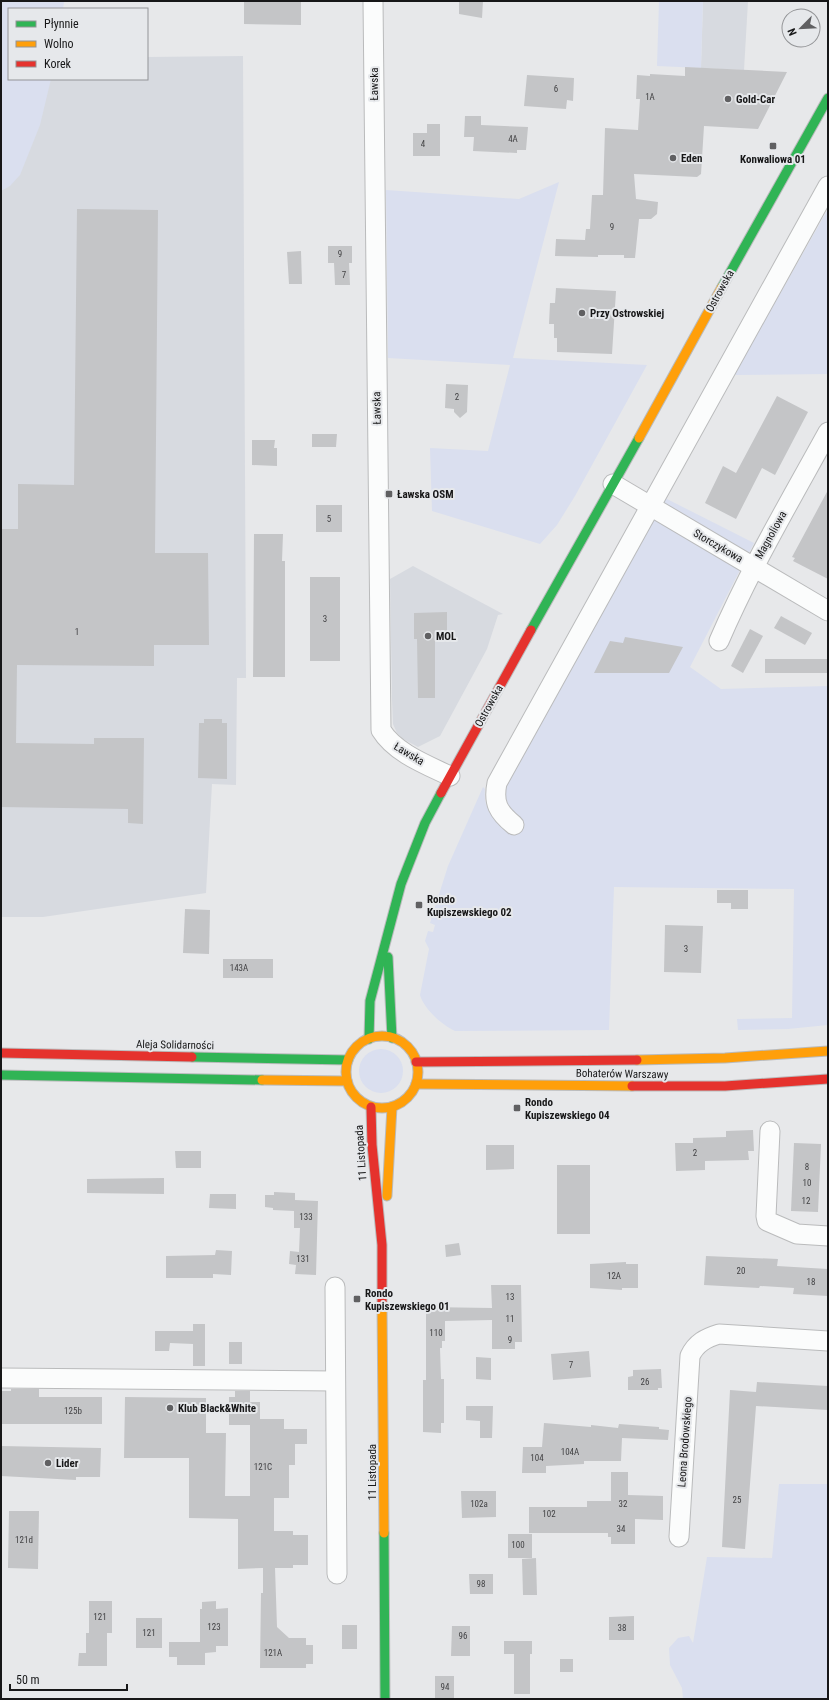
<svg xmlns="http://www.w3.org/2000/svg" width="829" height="1700" font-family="'Roboto Condensed',sans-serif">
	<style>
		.built { fill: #d7dae0 }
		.green { fill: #dadfef }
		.building { fill: #c4c5c7 }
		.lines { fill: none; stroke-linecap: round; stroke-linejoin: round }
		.street-casing { stroke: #babbbc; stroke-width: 21 }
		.fast-casing { stroke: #babbbc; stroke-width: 11 }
		.slow-casing { stroke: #babbbc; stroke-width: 11 }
		.jam-casing { stroke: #babbbc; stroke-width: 11 }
		.street { stroke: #fbfcfc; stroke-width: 19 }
		.fast { stroke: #30b455; stroke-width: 9 }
		.slow { stroke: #ff9f0a; stroke-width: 9 }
		.jam { stroke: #e5322d; stroke-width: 9 }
		.poi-dot { fill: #606062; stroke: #e6e8eb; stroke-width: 1.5 }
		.labels { text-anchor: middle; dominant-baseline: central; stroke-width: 4; stroke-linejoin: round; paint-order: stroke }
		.number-label { font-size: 9px; fill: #424244 }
		.street-label { font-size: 11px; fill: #171718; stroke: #e6e8eb }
		.poi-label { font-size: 11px; font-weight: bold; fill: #171718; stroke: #e6e8eb; text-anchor: start }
	</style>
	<rect width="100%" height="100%" fill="#e7e8ea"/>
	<g class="built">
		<path d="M703,1H748L744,70L701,68Z"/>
		<path d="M243,56L246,678H237L236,785L212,784L206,893L43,917H1V59L9,79H147V57Z"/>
		<path d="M413,566L503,614L498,615L487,649L440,736L418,747L403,739L397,733L393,724L392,700L390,579Z"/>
	</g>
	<g class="green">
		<path d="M1,1H69L64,2L63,9H9V79H51L40,125L20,175L10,186L1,191Z"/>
		<path d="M659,1H703L701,68L657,66Z"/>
		<path d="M559,182L513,358L647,365L575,496L557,525L540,544L432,511L430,448L488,451L510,365L388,358L386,190L519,199Z"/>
		<path d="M828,209V374L734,375Z"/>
		<path d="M663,497L754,543L690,667L721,689L828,686V1025L788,1029L738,1030L737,1019L792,1018L794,889L614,887L609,1030L455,1031C442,1025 424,1009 420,995L429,949L425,941L428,931L433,932L435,925L430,923L448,866L483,787L485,789C483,806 490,815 502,826L509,812L503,791Z"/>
		<circle cx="381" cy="1071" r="22"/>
		<path d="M779,1484H828V1699H683L682,1688L670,1665L669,1648L678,1638L689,1636L693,1643L707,1557L772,1558Z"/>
	</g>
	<g class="building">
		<path d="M244,1H301V25L244,24Z"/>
		<path d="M459,1H483L482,18L459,14Z"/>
		<path d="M685,67L787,72L758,129L704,126L701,174L697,177L634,174L636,199L658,202L657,214L651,219H639L635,258H624V255H598V257L555,256L556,239L585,240L586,229H590L592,195H603L605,128L638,130L640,99H636L637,75L650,76V74L685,76Z"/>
		<path d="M527,75L574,78L573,101L567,100L566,109L524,106Z"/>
		<path d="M465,116H481V125L528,127L526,150H517V153L473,151L474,137H464Z"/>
		<path d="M427,124H440V156H413V133H427Z"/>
		<path d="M77,209L158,210L155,553H208L209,645H154V666L17,665L16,743L94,744V738H144L143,824L128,823V809L1,807V529H18V484L74,485Z"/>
		<path d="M328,246H352V263H349L350,285H335L334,263H328Z"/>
		<path d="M301,251L302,284H289L287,252Z"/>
		<path d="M556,288L616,291L612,354L557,352V338H554V324H549L550,303H555Z"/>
		<path d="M446,384L468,385L467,412L460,418L454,412V409L445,408Z"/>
		<path d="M777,396L808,412L775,475L762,468L736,519L705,503L723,466L736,473Z"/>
		<path d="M312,434H337L336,447H312Z"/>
		<path d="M252,440H275L274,448H277V466L252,465Z"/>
		<path d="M828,490V579L793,561L795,558L792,557Z"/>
		<rect x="316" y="505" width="26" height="27"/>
		<path d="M254,534H283L282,561H285V677H253Z"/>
		<rect x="310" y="577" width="30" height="84"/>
		<path d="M447,612V639H435V698H418L417,639H414V613Z"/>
		<path d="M781,616L812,633L805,645L774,628Z"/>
		<path d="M750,629L763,636L743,673L731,666Z"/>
		<path d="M625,637L683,647L669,673H594L610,641L623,643Z"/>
		<rect x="765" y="659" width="63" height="14"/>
		<path d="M204,719H222V723H227V779L198,778L199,723H204Z"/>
		<path d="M717,890H748V909H731V903H717Z"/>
		<path d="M185,909L210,910L209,954L183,953Z"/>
		<path d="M665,925L703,926L701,973L664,972Z"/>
		<rect x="223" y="959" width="50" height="19"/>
		<path d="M753,1130L754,1151H748L749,1160L705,1161V1170L676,1171L675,1143H693V1138L726,1137V1131Z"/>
		<path d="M794,1143L821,1144L818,1212L791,1211Z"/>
		<path d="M486,1145H514V1169L486,1170Z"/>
		<path d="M175,1151H201V1168H176Z"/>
		<rect x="557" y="1165" width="33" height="69"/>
		<path d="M164,1178V1194L87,1193V1179Z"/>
		<path d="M274,1192L295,1193V1203V1200L318,1201L316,1275L295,1274L296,1265L289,1264L290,1251L299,1252L300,1228H294V1211L273,1210V1208L265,1207V1195H274Z"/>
		<path d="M210,1194H236V1209L209,1208Z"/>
		<path d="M459,1243L461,1255L446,1257L445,1245Z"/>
		<path d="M216,1250L232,1251L231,1275L213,1274V1278H166V1256L215,1255Z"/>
		<path d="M706,1256L778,1259L777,1266L828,1269V1296L793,1294L794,1288L760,1286L759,1288L704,1285Z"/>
		<path d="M626,1262V1264H638V1288H622V1290L590,1288V1264Z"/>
		<path d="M491,1285H521L522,1342H515V1349H492V1320L445,1321V1341H442V1348H440L441,1379H444V1423H441V1433L423,1432V1380H426V1307L492,1308Z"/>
		<path d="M193,1324H205V1366H193V1344L170,1343L169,1351H155V1331H193Z"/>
		<rect x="229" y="1342" width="13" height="22"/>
		<path d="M589,1351L591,1377L553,1380L551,1354Z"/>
		<path d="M476,1357L491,1358V1380L476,1379Z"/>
		<path d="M661,1369L662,1388H658V1390H628V1377L633,1376V1370Z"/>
		<path d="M757,1382L828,1386V1410L756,1406L745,1549L722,1547L730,1390L756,1392Z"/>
		<path d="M11,1389H39V1397H102V1424H1V1391H11Z"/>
		<path d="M235,1391H250V1402H260V1419H284V1429H307V1444H295V1465H289V1498H274V1531H293V1535H308V1565H293V1568H275L277,1627L289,1638H306V1645H313V1664H306V1668H260L261,1593H263V1568L238,1569V1519L189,1518V1458H124L125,1397L206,1398V1433H226L225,1496H250V1425H229V1397H235Z"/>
		<path d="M466,1406H493L492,1438H480V1421L466,1420Z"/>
		<path d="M544,1423L591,1427V1425L618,1428L619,1424L659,1427V1429L669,1430L668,1440L622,1438L621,1461H584V1464L546,1466V1473H522L523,1447H542Z"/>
		<path d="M1,1446L101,1448L100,1477H76V1480L1,1476Z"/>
		<path d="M611,1472H628V1495L663,1496V1520L635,1519V1544H611V1537H608V1533H529V1507H587V1501H611Z"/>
		<path d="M461,1491H496V1517L462,1518Z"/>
		<path d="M9,1511H39L38,1569L8,1568Z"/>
		<rect x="508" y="1534" width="24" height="24"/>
		<path d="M536,1558L537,1595H523L522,1559Z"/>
		<path d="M469,1574H493V1594H470Z"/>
		<path d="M89,1601H112V1633H107V1666H78L79,1653H86V1633H89Z"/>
		<path d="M216,1601V1609L228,1608V1646H216V1652L205,1653V1665H177V1657H169V1642H200V1609H202V1602Z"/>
		<path d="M634,1616V1640H609V1617Z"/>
		<rect x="136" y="1618" width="26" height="30"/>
		<rect x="342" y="1625" width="15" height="24"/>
		<path d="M452,1626H470V1656H451Z"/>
		<path d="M504,1641H532V1654H530V1694H514V1654H504Z"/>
		<rect x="560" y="1659" width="13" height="13"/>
		<rect x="435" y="1676" width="19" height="23"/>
	</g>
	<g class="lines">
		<defs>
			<g id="street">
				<path d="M373,1L381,730C395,753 427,765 450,776"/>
				<path d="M613,484L828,611"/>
				<path d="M719,641C750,569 790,501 828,432"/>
				<path d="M514,825C498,812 493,803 497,783L828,186"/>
				<path d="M770,1131L766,1216L767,1221L797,1234L828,1236"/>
				<path d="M335,1287L337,1574"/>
				<path d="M1,1378L335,1381"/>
				<path d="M679,1537L690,1356C696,1343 706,1338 719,1334L828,1341"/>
			</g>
			<g id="fast">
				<path d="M722,287L828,98"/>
				<path d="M531,630L639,438"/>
				<path d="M388,957L392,1038"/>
				<path d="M369,1039L370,1001L401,884L425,823L441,793"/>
				<path d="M192,1057L348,1060"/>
				<path d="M1,1075L262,1080"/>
				<path d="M384,1533L385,1699"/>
			</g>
			<g id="slow">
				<path d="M639,438L722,287"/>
				<circle cx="382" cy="1072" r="36"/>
				<path d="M637,1060L725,1058L828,1051"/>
				<path d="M262,1080L347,1081"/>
				<path d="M416,1084L632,1086"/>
				<path d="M387,1196L392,1107"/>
				<path d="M382,1305L384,1533"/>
			</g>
			<g id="jam">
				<path d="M441,793L531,630"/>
				<path d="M1,1053L192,1057"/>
				<path d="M416,1062L637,1060"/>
				<path d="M632,1086H725L828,1079"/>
				<path d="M371,1107L372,1145L382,1245V1305"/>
			</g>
		</defs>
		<use href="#street" class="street-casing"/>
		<use href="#fast" class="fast-casing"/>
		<use href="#slow" class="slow-casing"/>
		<use href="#jam" class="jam-casing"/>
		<use href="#street" class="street"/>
		<use href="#fast" class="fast"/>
		<use href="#slow" class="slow"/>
		<use href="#jam" class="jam"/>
	</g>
	<g class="poi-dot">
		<circle cx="728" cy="99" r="4"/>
		<rect x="769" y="142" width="8" height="8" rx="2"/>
		<circle cx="673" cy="158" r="4"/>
		<circle cx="582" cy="313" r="4"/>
		<rect x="385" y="490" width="8" height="8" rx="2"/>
		<circle cx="428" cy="636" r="4"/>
		<rect x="415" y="901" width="8" height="8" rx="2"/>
		<rect x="513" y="1104" width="8" height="8" rx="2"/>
		<rect x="353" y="1295" width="8" height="8" rx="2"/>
		<circle cx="170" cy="1408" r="4"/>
		<circle cx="48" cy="1463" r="4"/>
	</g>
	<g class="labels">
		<g class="number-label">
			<text x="556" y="89">6</text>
			<text x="650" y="97">1A</text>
			<text x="513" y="139">4A</text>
			<text x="423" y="144">4</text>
			<text x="612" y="227">9</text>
			<text x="340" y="254">9</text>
			<text x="344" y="275">7</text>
			<text x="457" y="397">2</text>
			<text x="329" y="519">5</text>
			<text x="325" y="619">3</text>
			<text x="77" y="632">1</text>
			<text x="686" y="949">3</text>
			<text x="239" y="968">143A</text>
			<text x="695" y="1153">2</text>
			<text x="807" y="1167">8</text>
			<text x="807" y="1183">10</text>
			<text x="806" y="1201">12</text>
			<text x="306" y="1217">133</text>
			<text x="303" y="1259">131</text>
			<text x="741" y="1271">20</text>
			<text x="614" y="1276">12A</text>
			<text x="811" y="1282">18</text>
			<text x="510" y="1297">13</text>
			<text x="510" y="1319">11</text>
			<text x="436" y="1333">110</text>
			<text x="510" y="1340">9</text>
			<text x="571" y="1365">7</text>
			<text x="645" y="1382">26</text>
			<text x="73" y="1411">125b</text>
			<text x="570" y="1452">104A</text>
			<text x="537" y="1458">104</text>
			<text x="263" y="1467">121C</text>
			<text x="737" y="1500">25</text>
			<text x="479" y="1504">102a</text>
			<text x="623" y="1504">32</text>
			<text x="549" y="1514">102</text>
			<text x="621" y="1529">34</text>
			<text x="24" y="1540">121d</text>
			<text x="518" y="1545">100</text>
			<text x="481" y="1584">98</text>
			<text x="100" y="1617">121</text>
			<text x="214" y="1627">123</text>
			<text x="622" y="1628">38</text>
			<text x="149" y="1633">121</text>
			<text x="463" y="1636">96</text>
			<text x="273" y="1653">121A</text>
			<text x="445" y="1687">94</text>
		</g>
		<g class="street-label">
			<text transform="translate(374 84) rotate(-90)">Ławska</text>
			<text transform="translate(720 291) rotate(-61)">Ostrowska</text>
			<text transform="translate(377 408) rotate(-91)">Ławska</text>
			<text transform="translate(771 535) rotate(-61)">Magnoliowa</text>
			<text transform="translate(718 546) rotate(30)">Storczykowa</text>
			<text transform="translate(489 706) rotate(-61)">Ostrowska</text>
			<text transform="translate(409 754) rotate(31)">Ławska</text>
			<text transform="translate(175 1045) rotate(1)">Aleja Solidarności</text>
			<text transform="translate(622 1074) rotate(1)">Bohaterów Warszawy</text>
			<text transform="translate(361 1153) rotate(-94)">11 Listopada</text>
			<text transform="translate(685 1442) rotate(-86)">Leona Brodowskiego</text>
			<text transform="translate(372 1472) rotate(-90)">11 Listopada</text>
		</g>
		<g class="poi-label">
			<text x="736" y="99">Gold-Car</text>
			<text x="681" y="158">Eden</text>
			<text x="773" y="159" text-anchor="middle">Konwaliowa 01</text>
			<text x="590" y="313">Przy Ostrowskiej</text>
			<text x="397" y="494">Ławska OSM</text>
			<text x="436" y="636">MOL</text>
			<text x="427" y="899">Rondo<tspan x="427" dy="13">Kupiszewskiego 02</tspan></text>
			<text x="525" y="1102">Rondo<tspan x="525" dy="13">Kupiszewskiego 04</tspan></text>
			<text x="365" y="1293">Rondo<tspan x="365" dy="13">Kupiszewskiego 01</tspan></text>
			<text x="178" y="1408">Klub Black&amp;White</text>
			<text x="56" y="1463">Lider</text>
		</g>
	</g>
	<rect width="829" height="1700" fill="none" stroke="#171718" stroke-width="4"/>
	<rect x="8" y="8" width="140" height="72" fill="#e6e8eb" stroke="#939497"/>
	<rect x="16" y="21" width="20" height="6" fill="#30b455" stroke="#939497"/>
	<text x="44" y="28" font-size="12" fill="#171718">Płynnie</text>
	<rect x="16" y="41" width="20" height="6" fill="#ff9f0a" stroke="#939497"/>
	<text x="44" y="48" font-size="12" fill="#171718">Wolno</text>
	<rect x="16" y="61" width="20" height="6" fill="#e5322d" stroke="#939497"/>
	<text x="44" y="68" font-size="12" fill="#171718">Korek</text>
	<g transform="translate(801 28) rotate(246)"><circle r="19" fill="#e6e8eb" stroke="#939497"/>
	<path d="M0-3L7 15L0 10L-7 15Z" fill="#606062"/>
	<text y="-6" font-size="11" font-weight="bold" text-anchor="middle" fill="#171718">N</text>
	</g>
	<path d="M10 1684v6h117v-6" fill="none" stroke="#171718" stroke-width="2"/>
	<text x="16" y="1684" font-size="12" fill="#171718" stroke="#e6e8eb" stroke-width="3" paint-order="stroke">50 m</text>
</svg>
